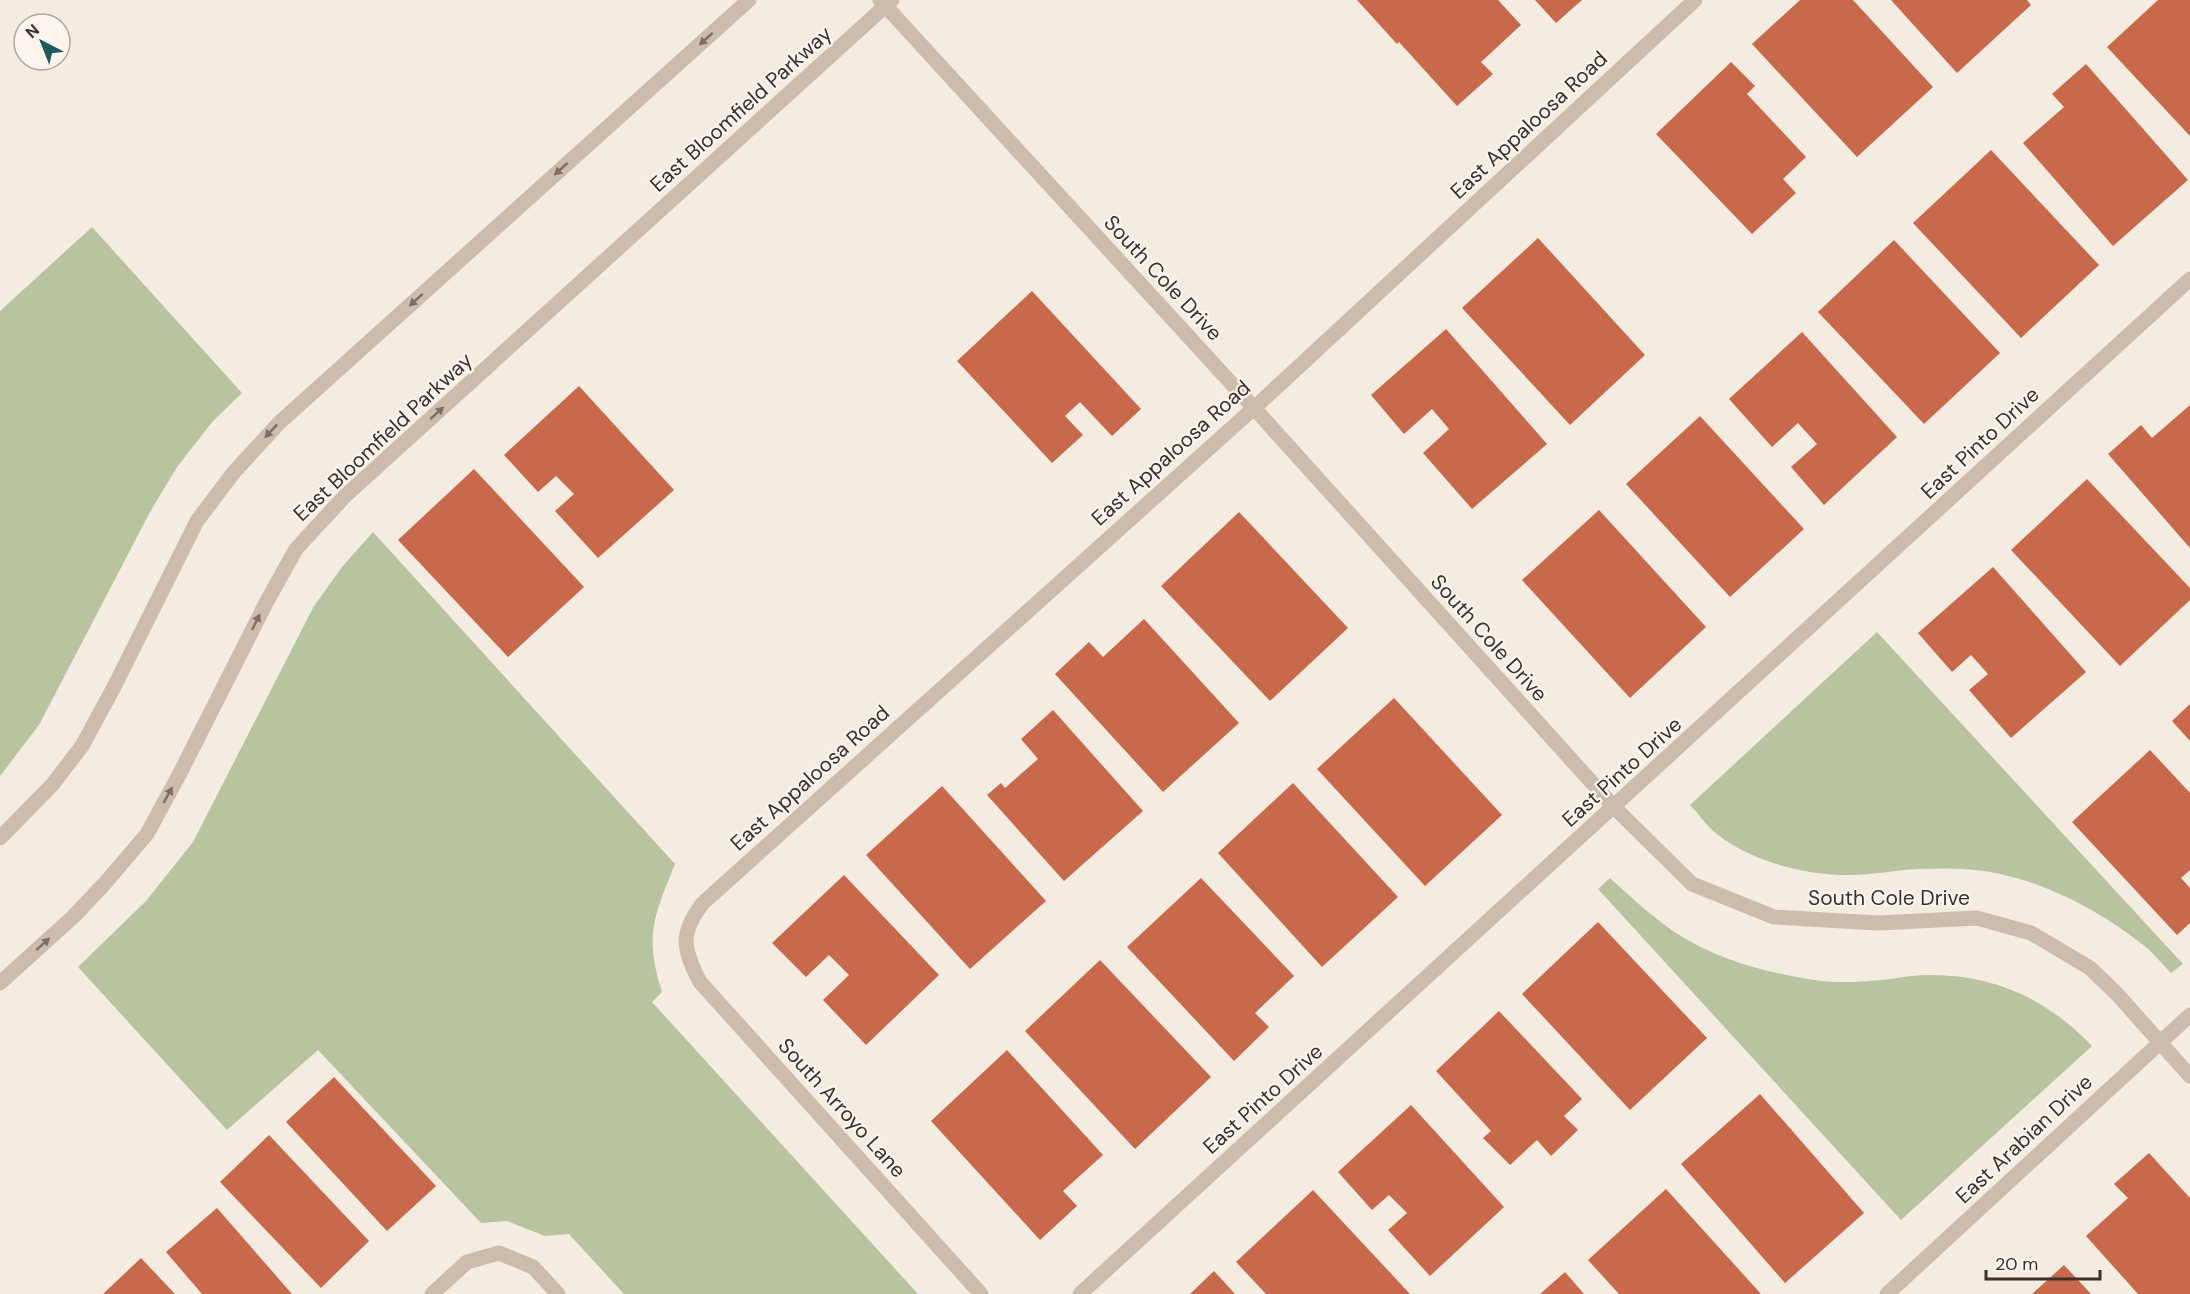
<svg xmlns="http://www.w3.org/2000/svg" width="2190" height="1294" font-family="'DM Sans',sans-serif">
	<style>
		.green { fill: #b8c4a0 }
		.building { fill: #c8694b }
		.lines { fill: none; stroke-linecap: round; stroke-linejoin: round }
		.minor { stroke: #cdbbac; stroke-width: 15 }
		.tertiary { stroke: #cdbbac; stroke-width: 15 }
		.oneway { fill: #7d6f65 }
		.labels { text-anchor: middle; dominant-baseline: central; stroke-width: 4.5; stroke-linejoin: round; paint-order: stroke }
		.street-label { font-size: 21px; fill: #3b302b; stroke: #fbf5ee }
	</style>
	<rect width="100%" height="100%" fill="#f4ebe1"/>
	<g class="green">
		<path d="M92,227L242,393L213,421L177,467L150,512L39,725L0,776V311Z"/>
		<path d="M373,532L675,864C654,916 644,936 662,992L652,1002L918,1294H624L569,1234L545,1236L507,1221L481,1223L318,1050L227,1130L78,967L146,901L193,842L314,606L342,567Z"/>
		<path d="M1877,632L2183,964L2171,973C2163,965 2155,955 2146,947C2105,914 2052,885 2000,874C1975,868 1945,868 1919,869C1896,870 1873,875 1851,875C1805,876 1745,860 1711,829C1703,821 1697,812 1690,805Z"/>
		<path d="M1610,878C1631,897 1652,917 1676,933C1719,961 1771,974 1822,981C1840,983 1863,982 1881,980C1896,979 1911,975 1926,975C1993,974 2046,998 2092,1046L1901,1220L1598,889Z"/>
	</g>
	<g class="building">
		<path d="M1357,0H1498L1521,25L1481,62L1493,74L1457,106L1399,42L1397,44Z"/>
		<path d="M1535,0H1582L1556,23Z"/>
		<path d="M1800,0H1853L1933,87L1857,157L1752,44Z"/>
		<path d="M1891,0H2027L2031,5L1957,73Z"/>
		<path d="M2158,0H2190V136L2107,47Z"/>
		<path d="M1731,62L1755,86L1747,94L1806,157L1783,179L1796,193L1752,234L1656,134Z"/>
		<path d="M2086,64L2188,180L2113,246L2023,143L2064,107L2052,94Z"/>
		<path d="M1991,150L2099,265L2021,338L1913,223Z"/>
		<path d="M1538,238L1645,355L1570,425L1462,308Z"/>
		<path d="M1894,240L2000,353L1924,424L1818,312Z"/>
		<path d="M1032,291L1141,409L1112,436L1080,402L1065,416L1083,435L1052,463L957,361Z"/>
		<path d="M1446,329L1547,444L1472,509L1423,453L1449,429L1432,409L1404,434L1371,395Z"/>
		<path d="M1802,332L1897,437L1824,505L1791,467L1817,444L1798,423L1772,447L1729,399Z"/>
		<path d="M579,386L674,490L598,558L555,511L574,494L556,476L538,492L504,455Z"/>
		<path d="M2190,405V548L2108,454L2141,425L2152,438Z"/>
		<path d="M1700,416L1804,529L1730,597L1626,484Z"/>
		<path d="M474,469L584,587L508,657L398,540Z"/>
		<path d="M2087,479L2190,588V600L2120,666L2011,550Z"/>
		<path d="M1599,510L1706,627L1630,698L1522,580Z"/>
		<path d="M1239,512L1348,628L1270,701L1161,586Z"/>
		<path d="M1993,567L2086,672L2011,738L1969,690L1988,674L1971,655L1952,672L1918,633Z"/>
		<path d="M1144,619L1239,723L1163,792L1055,674L1089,642L1103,657Z"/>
		<path d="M1394,698L1502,815L1425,886L1317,769Z"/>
		<path d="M2190,704V741L2172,721Z"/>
		<path d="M1053,710L1143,811L1064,881L987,795L1001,783L1005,788L1038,759L1021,739Z"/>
		<path d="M2150,750L2190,793V870L2181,878L2190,888V923L2177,935L2072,822Z"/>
		<path d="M1293,783L1398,897L1322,967L1218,853Z"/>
		<path d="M942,786L1046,901L970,969L866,855Z"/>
		<path d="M844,875L939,975L866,1045L823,1000L849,975L829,955L806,977L772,943Z"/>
		<path d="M1201,878L1294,976L1255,1013L1269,1027L1234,1061L1127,947Z"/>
		<path d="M1598,922L1707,1038L1630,1110L1522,994Z"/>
		<path d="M1100,960L1211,1077L1135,1149L1025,1031Z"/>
		<path d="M1499,1011L1582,1099L1564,1116L1578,1130L1551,1156L1537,1140L1510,1165L1483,1138L1491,1131L1436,1071Z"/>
		<path d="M1007,1050L1103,1155L1063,1191L1077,1206L1040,1240L931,1121Z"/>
		<path d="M334,1077L436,1186L387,1231L286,1122Z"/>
		<path d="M1760,1094L1864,1213L1785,1283L1681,1164Z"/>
		<path d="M1411,1105L1504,1207L1430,1276L1388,1230L1407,1213L1389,1195L1372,1210L1338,1172Z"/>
		<path d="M269,1135L369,1241L321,1288L220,1182Z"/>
		<path d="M2149,1153L2190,1198V1294H2138L2086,1236L2128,1198L2114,1184Z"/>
		<path d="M1666,1189L1761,1294H1619L1588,1260Z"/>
		<path d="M1313,1190L1410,1294H1266L1236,1262Z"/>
		<path d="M217,1208L292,1294H202L166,1252Z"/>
		<path d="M141,1258L175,1294H103Z"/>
		<path d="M2064,1265L2091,1294H2032Z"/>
		<path d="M1214,1271L1235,1294H1190Z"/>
		<path d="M1565,1272L1584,1294H1540Z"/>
	</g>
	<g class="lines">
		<g class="minor">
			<path d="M880,0L1254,408L1614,807L1692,884L1774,917L1878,923L1977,918L2031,933L2090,968L2117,994L2190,1076"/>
			<path d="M432,1294L467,1262L499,1253L533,1267L558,1294"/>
			<path d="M981,1294L700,982C683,949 679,934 703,903L1254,408L1695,0"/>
			<path d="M1080,1294L2190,279"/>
			<path d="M1887,1294L2190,1015"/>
		</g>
		<g class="tertiary">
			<path d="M0,838L52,785L82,746L114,687L197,521L234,472L279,423L749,0"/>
			<path d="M0,983L74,916L106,882L147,834L179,775L266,603L296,549L345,496L892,0"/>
		</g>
	</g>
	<defs><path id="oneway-solid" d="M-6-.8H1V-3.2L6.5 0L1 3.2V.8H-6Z" transform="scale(1.5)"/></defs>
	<g class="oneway">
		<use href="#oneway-solid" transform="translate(706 39) rotate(138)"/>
		<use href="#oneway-solid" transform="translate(561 169) rotate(138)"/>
		<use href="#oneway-solid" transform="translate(416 300) rotate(138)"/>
		<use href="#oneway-solid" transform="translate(437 413) rotate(-42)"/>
		<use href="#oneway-solid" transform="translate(271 431) rotate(133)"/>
		<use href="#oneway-solid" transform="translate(256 622) rotate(-64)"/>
		<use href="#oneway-solid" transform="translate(168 795) rotate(-61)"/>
		<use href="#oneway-solid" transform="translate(43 944) rotate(-42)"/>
	</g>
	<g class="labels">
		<g class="street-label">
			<text transform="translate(741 109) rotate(-42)">East Bloomfield Parkway</text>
			<text transform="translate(1529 125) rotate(-43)">East Appaloosa Road</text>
			<text transform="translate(1163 278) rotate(47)">South Cole Drive</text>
			<text transform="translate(383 437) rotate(-43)">East Bloomfield Parkway</text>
			<text transform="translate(1980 443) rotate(-43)">East Pinto Drive</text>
			<text transform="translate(1171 453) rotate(-42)">East Appaloosa Road</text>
			<text transform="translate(1489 638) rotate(48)">South Cole Drive</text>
			<text transform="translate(1622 772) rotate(-42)">East Pinto Drive</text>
			<text transform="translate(810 778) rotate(-42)">East Appaloosa Road</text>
			<text x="1889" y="898">South Cole Drive</text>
			<text transform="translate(1263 1099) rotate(-42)">East Pinto Drive</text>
			<text transform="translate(842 1108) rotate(48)">South Arroyo Lane</text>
			<text transform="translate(2024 1139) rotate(-43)">East Arabian Drive</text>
		</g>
	</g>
	<g transform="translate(42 42) rotate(318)"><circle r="28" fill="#fbf5ee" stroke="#aea6a0" stroke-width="1.5"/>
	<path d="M0-4.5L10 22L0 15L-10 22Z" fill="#1f5a5e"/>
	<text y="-9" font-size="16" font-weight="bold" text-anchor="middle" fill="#3b302b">N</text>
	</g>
	<path d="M1986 1270v9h114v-9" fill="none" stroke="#3b302b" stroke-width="3"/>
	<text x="1995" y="1270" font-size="18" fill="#3b302b" stroke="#fbf5ee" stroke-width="4.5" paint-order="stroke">20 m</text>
</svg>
